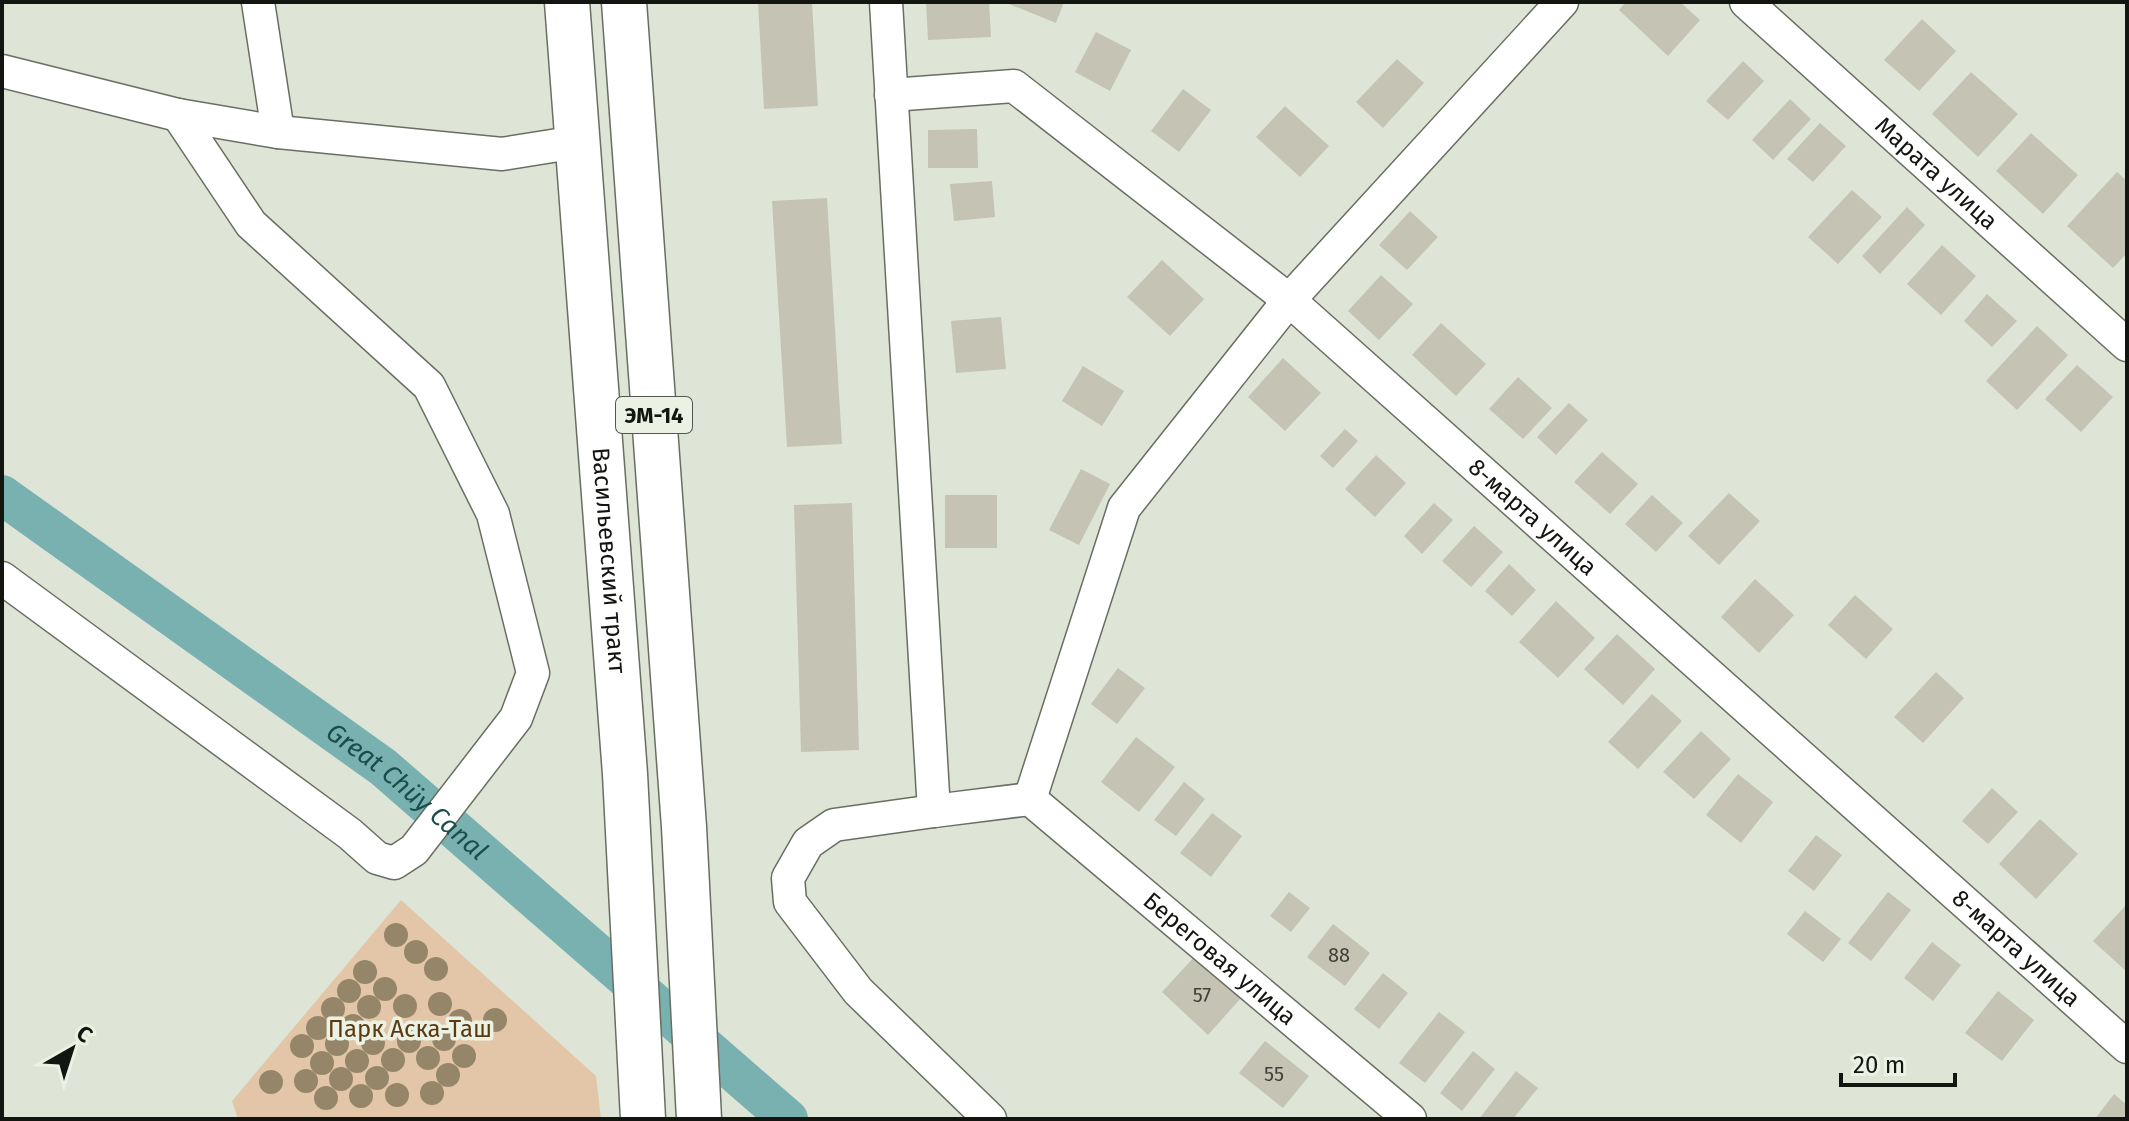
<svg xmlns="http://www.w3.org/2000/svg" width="2129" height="1121" font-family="'Fira Sans',sans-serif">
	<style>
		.green { fill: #e3c5a7 }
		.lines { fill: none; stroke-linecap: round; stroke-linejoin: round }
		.canal { stroke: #78b1af; stroke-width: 40 }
		.building { fill: #c5c3b4 }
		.minor-casing { stroke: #686f62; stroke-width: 35 }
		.primary-casing { stroke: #686f62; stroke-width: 47 }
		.minor { stroke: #fff; stroke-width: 32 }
		.primary { stroke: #fff; stroke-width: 44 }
		.tree { fill: #95866a }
		.labels { text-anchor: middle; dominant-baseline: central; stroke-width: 7; stroke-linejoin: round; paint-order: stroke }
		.number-label { font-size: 20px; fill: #40403a }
		.shield { fill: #ebf2e4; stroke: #545750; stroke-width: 2 }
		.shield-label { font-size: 22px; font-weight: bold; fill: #131511 }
		.street-label { font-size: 24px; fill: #131511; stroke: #ebf2e4 }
		.park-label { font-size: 24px; fill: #5a3810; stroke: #ebf2e4 }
		.water-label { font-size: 26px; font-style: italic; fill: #1a4d4c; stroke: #ebf2e4 }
	</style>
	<rect width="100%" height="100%" fill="#dee5d7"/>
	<path class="green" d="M401,900L596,1076L601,1119H238L232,1101Z"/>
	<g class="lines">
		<path class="canal" id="s1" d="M2,495L383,767L788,1119"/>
	</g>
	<g class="building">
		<path d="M758,2H812L818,106L764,109Z"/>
		<path d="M926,2H989L991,37L928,40Z"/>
		<path d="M1004,2H1064L1056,23Z"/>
		<path d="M1626,2H1680L1700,20L1668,56L1619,10Z"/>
		<path d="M1922,19L1956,51L1919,91L1884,60Z"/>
		<path d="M1096,32L1131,50L1110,91L1075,72Z"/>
		<path d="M1397,59L1424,83L1383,128L1356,102Z"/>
		<path d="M1743,61L1764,81L1728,120L1706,101Z"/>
		<path d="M1971,72L2018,114L1978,157L1932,114Z"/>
		<path d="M1183,89L1211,110L1179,152L1151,131Z"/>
		<path d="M1790,99L1811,119L1773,160L1752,140Z"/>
		<path d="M1285,106L1329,146L1300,177L1256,137Z"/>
		<path d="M1820,123L1846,146L1813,182L1787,159Z"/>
		<path d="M977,129L978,168H928V130Z"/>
		<path d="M2031,133L2078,175L2043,214L1996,171Z"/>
		<path d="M2117,172L2127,181V253L2113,268L2067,226Z"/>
		<path d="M992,181L995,217L954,221L950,184Z"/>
		<path d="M1852,190L1882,217L1838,264L1808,237Z"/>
		<path d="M827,198L842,444L787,447L772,201Z"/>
		<path d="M1907,207L1925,225L1880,274L1862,256Z"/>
		<path d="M1410,211L1438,237L1407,270L1379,245Z"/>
		<path d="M1942,245L1976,276L1941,315L1907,284Z"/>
		<path d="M1162,260L1204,299L1170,336L1127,297Z"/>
		<path d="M1381,275L1413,304L1379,340L1348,311Z"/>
		<path d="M1987,294L2017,321L1992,347L1964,321Z"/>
		<path d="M1001,317L1006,369L956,373L951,321Z"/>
		<path d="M1441,323L1486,364L1456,396L1412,355Z"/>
		<path d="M2037,326L2068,355L2017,410L1986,381Z"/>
		<path d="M1283,358L1321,393L1285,431L1248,397Z"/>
		<path d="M2077,365L2113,397L2081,432L2045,399Z"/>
		<path d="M1083,366L1124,391L1102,426L1062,401Z"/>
		<path d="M1518,377L1552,408L1523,439L1489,409Z"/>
		<path d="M1569,403L1588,420L1556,455L1537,437Z"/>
		<path d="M1345,429L1358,441L1333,468L1320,456Z"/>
		<path d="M1602,452L1638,484L1610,514L1574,482Z"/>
		<path d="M1376,455L1406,483L1375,517L1345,489Z"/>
		<path d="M1081,469L1110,484L1079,545L1049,530Z"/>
		<path d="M1729,493L1760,521L1719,565L1688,536Z"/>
		<rect x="945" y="495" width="52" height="53"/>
		<path d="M1652,495L1683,523L1656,552L1625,524Z"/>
		<path d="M852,503L859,750L801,752L794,505Z"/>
		<path d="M1434,503L1453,520L1422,554L1404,536Z"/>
		<path d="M1474,526L1503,552L1471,587L1442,561Z"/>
		<path d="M1509,564L1536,590L1512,616L1485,591Z"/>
		<path d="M1755,579L1794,615L1759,653L1721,617Z"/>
		<path d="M1855,595L1893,629L1866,659L1828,625Z"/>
		<path d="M1556,601L1595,638L1558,678L1519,642Z"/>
		<path d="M1617,634L1655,669L1623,705L1584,669Z"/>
		<path d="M1118,668L1145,688L1117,724L1091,704Z"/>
		<path d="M1936,672L1964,698L1923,743L1894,717Z"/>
		<path d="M1652,694L1682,721L1638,769L1608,742Z"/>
		<path d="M1701,731L1731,759L1694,799L1663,772Z"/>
		<path d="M1136,737L1175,767L1139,812L1101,782Z"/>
		<path d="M1738,774L1773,802L1741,843L1706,815Z"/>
		<path d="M1184,782L1205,799L1176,836L1154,820Z"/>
		<path d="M1992,788L2018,812L1988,844L1962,821Z"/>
		<path d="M1212,813L1242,836L1211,877L1180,853Z"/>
		<path d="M2040,819L2078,854L2036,899L1999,864Z"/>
		<path d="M1816,835L1842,855L1814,891L1788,871Z"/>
		<path d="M1289,892L1310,908L1291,932L1270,916Z"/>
		<path d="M1888,892L1911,910L1871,961L1848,943Z"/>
		<path d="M2127,904V972L2093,941Z"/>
		<path d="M1805,911L1841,939L1823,962L1787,934Z"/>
		<path d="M1333,924L1370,953L1345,986L1307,957Z"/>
		<path d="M1932,942L1961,965L1933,1001L1904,978Z"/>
		<path d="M1195,956L1241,998L1208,1035L1162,992Z"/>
		<path d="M1383,973L1408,993L1379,1029L1354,1009Z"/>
		<path d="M1998,991L2034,1020L2002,1061L1965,1033Z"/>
		<path d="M1439,1012L1465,1032L1425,1083L1399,1063Z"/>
		<path d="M1265,1041L1309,1076L1283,1108L1239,1073Z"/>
		<path d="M1473,1051L1495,1069L1462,1111L1440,1093Z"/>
		<path d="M1516,1071L1538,1088L1513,1119H1479Z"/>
		<path d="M2114,1094L2127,1105V1119H2095Z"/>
	</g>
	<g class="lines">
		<defs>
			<g id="minor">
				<path d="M258,2L278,132"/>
				<path d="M886,2L934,811L1030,799"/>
				<path id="s2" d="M1746,2L2127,345"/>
				<path d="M2,71L178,115L278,132L502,154L577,142"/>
				<path id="s3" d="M891,95L1014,86L1289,300L2127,1047"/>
				<path d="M2,578L350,834L377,858L394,863L414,850L516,718L533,673L493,514L429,386L251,224L178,115"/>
				<path d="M1030,799L1124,508L1289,300L1562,2"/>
				<path id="s4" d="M1030,799L1410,1119"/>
				<path d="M934,811L834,825L808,843L788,878L790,902L858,991L990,1119"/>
			</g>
			<g id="primary">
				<path id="s5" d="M567,2L625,774L643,1119"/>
				<path d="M624,2L684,827L699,1119"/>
			</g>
		</defs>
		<use href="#minor" class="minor-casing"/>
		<use href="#primary" class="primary-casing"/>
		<use href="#minor" class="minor"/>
		<use href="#primary" class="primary"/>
	</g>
	<g class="tree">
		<circle cx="396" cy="935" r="12"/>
		<circle cx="416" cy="952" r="12"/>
		<circle cx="436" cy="969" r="12"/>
		<circle cx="365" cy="972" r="12"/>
		<circle cx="385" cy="989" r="12"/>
		<circle cx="349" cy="991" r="12"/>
		<circle cx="440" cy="1004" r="12"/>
		<circle cx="405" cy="1006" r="12"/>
		<circle cx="369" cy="1007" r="12"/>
		<circle cx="333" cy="1009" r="12"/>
		<circle cx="495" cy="1020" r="12"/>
		<circle cx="460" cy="1021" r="12"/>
		<circle cx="353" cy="1026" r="12"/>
		<circle cx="318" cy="1028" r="12"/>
		<circle cx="444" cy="1039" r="12"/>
		<circle cx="409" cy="1041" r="12"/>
		<circle cx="373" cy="1043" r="12"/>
		<circle cx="337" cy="1044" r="12"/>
		<circle cx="302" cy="1046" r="12"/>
		<circle cx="464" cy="1056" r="12"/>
		<circle cx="428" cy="1058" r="12"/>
		<circle cx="393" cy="1060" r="12"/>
		<circle cx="357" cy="1061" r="12"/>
		<circle cx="322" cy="1063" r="12"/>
		<circle cx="448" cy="1075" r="12"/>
		<circle cx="377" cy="1078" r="12"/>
		<circle cx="341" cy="1079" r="12"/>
		<circle cx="306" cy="1081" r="12"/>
		<circle cx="271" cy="1082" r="12"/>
		<circle cx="432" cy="1093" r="12"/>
		<circle cx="397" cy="1095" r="12"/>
		<circle cx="361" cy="1096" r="12"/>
		<circle cx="326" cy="1098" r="12"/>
	</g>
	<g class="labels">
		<g class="number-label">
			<text x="1339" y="955">88</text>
			<text x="1202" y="995">57</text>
			<text x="1274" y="1074">55</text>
		</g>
		<rect class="shield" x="616" y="397" width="76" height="36" rx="6"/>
		<g class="shield-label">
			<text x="654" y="415">ЭМ-14</text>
		</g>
		<g class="street-label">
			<text stroke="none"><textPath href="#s2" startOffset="256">Марата улица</textPath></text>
			<text stroke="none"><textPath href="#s3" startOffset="798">8-марта улица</textPath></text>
			<text stroke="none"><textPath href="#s5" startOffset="560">Васильевский тракт</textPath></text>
			<text stroke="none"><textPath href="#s3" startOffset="1446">8-марта улица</textPath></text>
			<text stroke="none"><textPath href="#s4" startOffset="248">Береговая улица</textPath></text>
		</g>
		<g class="park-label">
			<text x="410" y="1029">Парк Аска-Таш</text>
		</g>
		<g class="water-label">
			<text stroke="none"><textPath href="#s1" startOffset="502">Great Chüy Canal</textPath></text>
		</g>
	</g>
	<rect width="2129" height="1121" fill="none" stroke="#131511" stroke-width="8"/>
	<g transform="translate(72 1049) rotate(39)" stroke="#ebf2e4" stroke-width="6" paint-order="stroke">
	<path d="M0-6L14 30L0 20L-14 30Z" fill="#131511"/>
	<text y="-12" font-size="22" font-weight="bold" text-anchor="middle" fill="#131511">С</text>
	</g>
	<path d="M1841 1073v12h114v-12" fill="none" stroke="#131511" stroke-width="4"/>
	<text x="1853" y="1073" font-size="24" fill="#131511" stroke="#ebf2e4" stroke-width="6" paint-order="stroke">20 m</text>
</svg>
